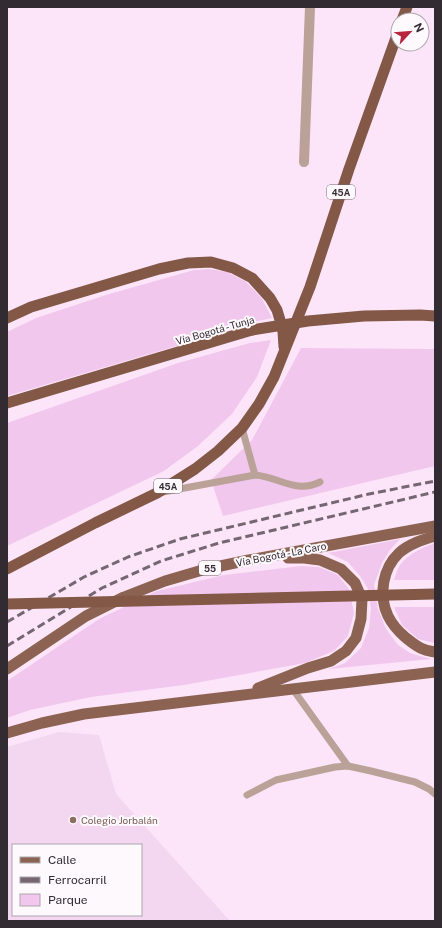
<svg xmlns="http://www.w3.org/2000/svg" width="442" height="928" font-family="'Public Sans',sans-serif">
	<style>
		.built { fill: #f3d7f0; fill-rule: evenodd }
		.green { fill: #f2c7ee }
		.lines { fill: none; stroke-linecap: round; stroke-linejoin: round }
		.service { stroke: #baa298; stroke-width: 7 }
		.pedestrian { stroke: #baa298; stroke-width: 10 }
		.primary { stroke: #8c6352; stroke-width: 11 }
		.trunk { stroke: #845846; stroke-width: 11 }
		.rail { stroke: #746772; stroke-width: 3; stroke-dasharray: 8 4; stroke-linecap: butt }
		.trunk-bridge { stroke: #845846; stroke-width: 11 }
		.education-dot { fill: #8d6e63; stroke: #fdf9fd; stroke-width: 1.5 }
		.labels { text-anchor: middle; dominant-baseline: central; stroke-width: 4; stroke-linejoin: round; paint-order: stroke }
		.shield { fill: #fdf9fd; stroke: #70696f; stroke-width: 1 }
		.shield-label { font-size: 9px; font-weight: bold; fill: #332b32 }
		.street-label { font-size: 10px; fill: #332b32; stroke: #fdf9fd }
		.education-label { font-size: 10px; fill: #785e54; stroke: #fdf9fd; text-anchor: start }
	</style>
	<rect width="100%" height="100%" fill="#fce5f9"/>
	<path class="built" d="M59,732L99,735L116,794L230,921H7V747ZM13,845H141V915H13Z"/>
	<g class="green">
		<path d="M209,269L227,272L245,281L261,297L272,318L248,323L190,342L7,396V332L36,318L106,295L194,270Z"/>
		<path d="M271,340L257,377L232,414L198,446L164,471L7,546V423L178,363L250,343Z"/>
		<path d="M301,348L435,349V466L223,516L211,480L252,440Z"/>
		<path d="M400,539L390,550L382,563L374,585L378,609L386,629L398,645L410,653L431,659L329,669L345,663L361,648L369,628L371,609L368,589L360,576L348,562L328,553Z"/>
		<path d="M435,543V580H394C396,575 397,569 400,565C409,553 422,548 435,543Z"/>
		<path d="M301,566L319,567L338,575L349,589L354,613L348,636L334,651L305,663L184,685L91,697L30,710L7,718V681L99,619L157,591L224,575Z"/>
		<path d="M394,607H435V643L418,639L402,625Z"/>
	</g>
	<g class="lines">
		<g class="service">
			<path d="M242,428L255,475"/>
			<path d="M163,492L255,475C280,477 295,494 320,482"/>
			<path d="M292,688L348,766"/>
			<path d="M247,795L276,780L335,767L348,766L371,771L415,782L429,789L435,794"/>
		</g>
		<path class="pedestrian" d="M304,162L310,7"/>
		<g class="primary">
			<path d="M435,536C422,540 409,544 399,553C383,568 378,595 388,616C392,624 398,631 405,637C410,641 417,647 423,649C427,651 431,651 435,652"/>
			<path d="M7,669L86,616L124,597L165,581L206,569L249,560L435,526"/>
			<path d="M258,688L308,668L331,661L346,651L356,638L361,619L362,599L355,583L341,569L320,560L304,558H288"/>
			<path d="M7,733L42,723L84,714L435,672"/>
		</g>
		<g class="trunk">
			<path d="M402,20L407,7"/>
			<path d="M7,318L31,307L159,269L188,263L211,262L233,268L252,278L270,298L277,310L280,320L283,332L284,347"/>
			<path d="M7,403L252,330"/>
			<path d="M7,569L95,523L157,493L195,469L218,451L242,428L259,404L274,377L310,287L349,169L398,32"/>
		</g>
		<g class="rail">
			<path d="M7,622L84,577L128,557L180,539L369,494L435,481"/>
			<path d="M7,646L102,588L161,561L219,543L435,492"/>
		</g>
		<g class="trunk-bridge">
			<path d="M252,330L308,321L364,316L420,315L435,316"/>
			<path d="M7,604L435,594"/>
		</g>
	</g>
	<circle class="education-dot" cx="73" cy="820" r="4"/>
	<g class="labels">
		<g class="shield">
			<rect x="327" y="185" width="28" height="14" rx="3"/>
			<rect x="154" y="479" width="28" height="14" rx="3"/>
			<rect x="199" y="561" width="22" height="14" rx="3"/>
		</g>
		<g class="shield-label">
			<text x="341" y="192">45A</text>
			<text x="168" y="486">45A</text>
			<text x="210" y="568">55</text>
		</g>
		<g class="street-label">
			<text transform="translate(215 330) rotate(-16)">Vía Bogotá - Tunja</text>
			<text transform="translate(281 554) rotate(-11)">Vía Bogotá - La Caro</text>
		</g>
		<g class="education-label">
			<text x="81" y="820">Colegio Jorbalán</text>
		</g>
	</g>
	<rect width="442" height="928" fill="none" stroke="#332b32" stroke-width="16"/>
	<rect x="12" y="844" width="130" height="72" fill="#fdf9fd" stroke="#aca7ac"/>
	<rect x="20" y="857" width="20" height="6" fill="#8c6352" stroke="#aca7ac"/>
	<text x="48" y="864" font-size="12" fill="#332b32">Calle</text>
	<rect x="20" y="877" width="20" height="6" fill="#746772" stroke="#aca7ac"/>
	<text x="48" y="884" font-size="12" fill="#332b32">Ferrocarril</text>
	<rect x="20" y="894" width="20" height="12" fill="#f2c7ee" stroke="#aca7ac"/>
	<text x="48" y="904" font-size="12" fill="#332b32">Parque</text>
	<g transform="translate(410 32) rotate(64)"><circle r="19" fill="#fdf9fd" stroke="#aca7ac"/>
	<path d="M0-3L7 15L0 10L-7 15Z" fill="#b7253e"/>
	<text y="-6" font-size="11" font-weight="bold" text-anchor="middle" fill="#332b32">N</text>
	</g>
</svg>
